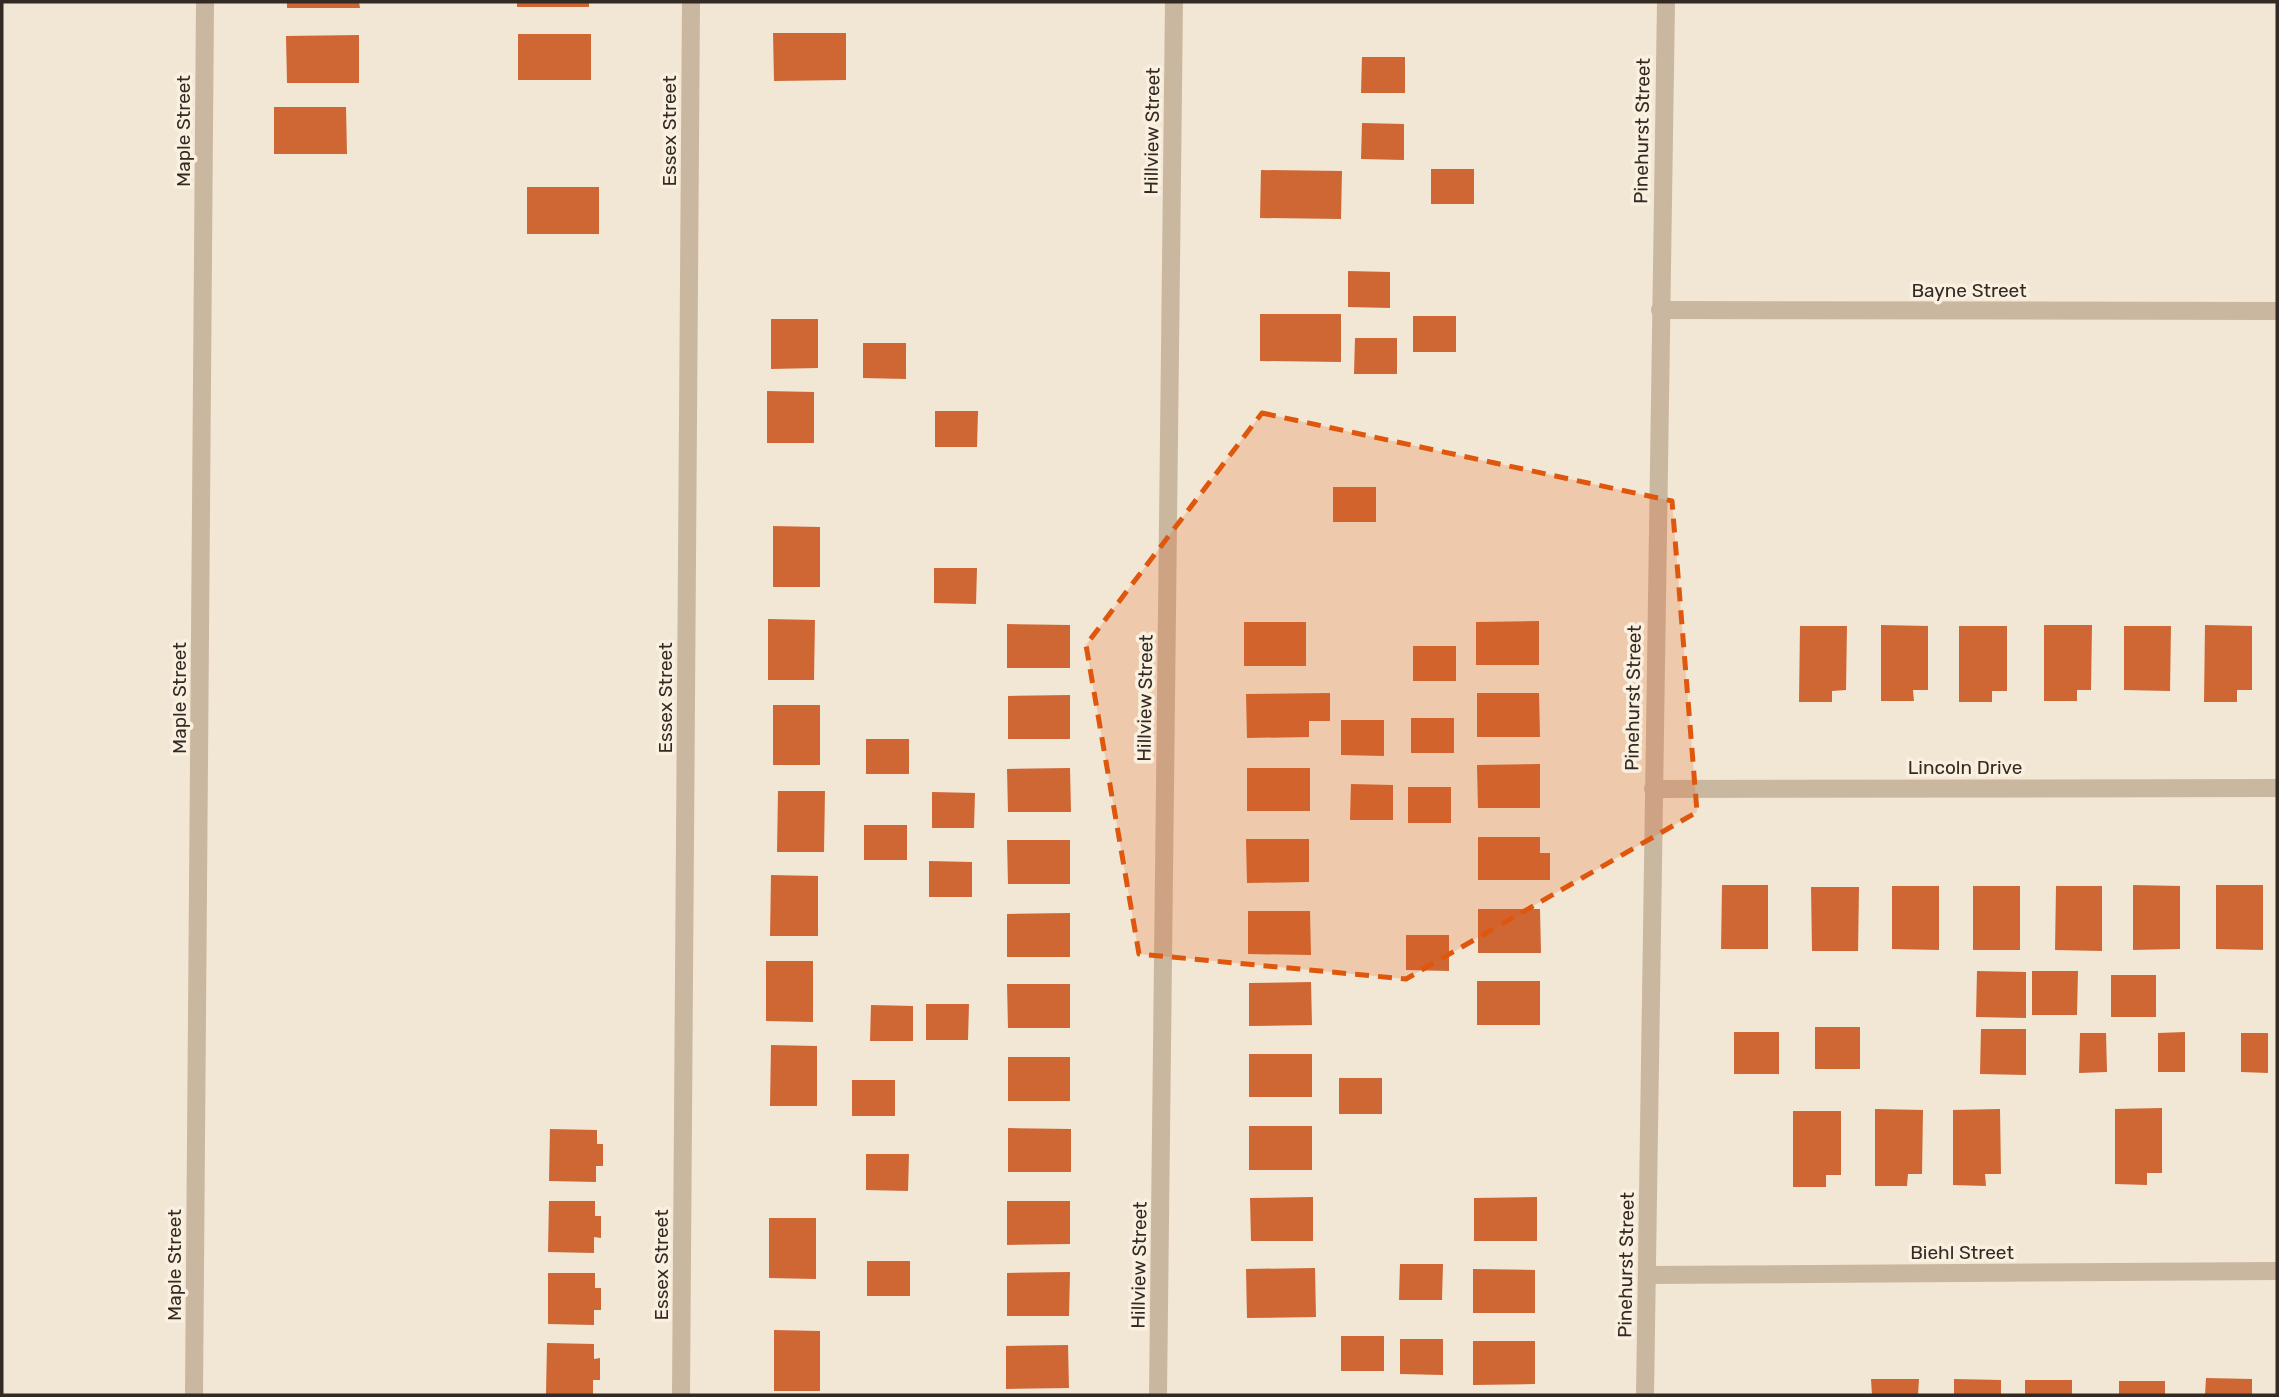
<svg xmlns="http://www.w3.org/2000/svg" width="2279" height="1397" font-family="Rubik,sans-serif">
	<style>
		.building { fill: #cf6735 }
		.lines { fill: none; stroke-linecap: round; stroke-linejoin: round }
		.minor { stroke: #cab7a0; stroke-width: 18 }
		.marked { fill: #df570d; fill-opacity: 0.2; stroke: #df570d; stroke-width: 5; stroke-dasharray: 14 9; stroke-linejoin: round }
		.labels { text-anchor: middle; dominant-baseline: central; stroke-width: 7; stroke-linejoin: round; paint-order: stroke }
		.street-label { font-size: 19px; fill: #342a24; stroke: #faf0e0 }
	</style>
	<rect width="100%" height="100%" fill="#f2e6d4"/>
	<g class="building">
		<path d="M287,2H359L360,8H287Z"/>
		<rect x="517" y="2" width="72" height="5"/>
		<path d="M773,33H846V80L774,81Z"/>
		<rect x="518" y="34" width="73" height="46"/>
		<path d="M359,35V83H287L286,36Z"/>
		<path d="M1362,57H1405V93H1361Z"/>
		<path d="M274,107H346L347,154H274Z"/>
		<path d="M1362,123L1404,124V160L1361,159Z"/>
		<rect x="1431" y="169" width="43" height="35"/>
		<path d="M1261,170L1342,171L1341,219L1260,218Z"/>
		<rect x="527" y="187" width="72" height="47"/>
		<path d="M1348,271L1390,272V308L1348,307Z"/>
		<path d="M1260,314H1341V362L1260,361Z"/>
		<rect x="1413" y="316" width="43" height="36"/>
		<path d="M771,319H818V368L771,369Z"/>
		<path d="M1355,338H1397V374H1354Z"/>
		<path d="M863,343H906V379L863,378Z"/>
		<path d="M767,391L814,392V443H767Z"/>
		<path d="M935,411H978L977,447H935Z"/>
		<rect x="1333" y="487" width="43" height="35"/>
		<path d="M773,526L820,527V587H773Z"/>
		<path d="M934,568H977L976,604L934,603Z"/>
		<path d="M768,619L815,620L814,680H768Z"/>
		<path d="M1539,621V665H1476V622Z"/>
		<rect x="1244" y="622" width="62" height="44"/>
		<path d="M1007,624L1070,625V668H1007Z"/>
		<path d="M1881,625L1928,626V690H1913L1914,701H1881Z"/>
		<path d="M2044,625H2092L2091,690H2077V701H2044Z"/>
		<path d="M2205,625L2252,626V690H2237V702H2204Z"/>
		<path d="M1800,626H1847L1846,690L1832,691V702H1799Z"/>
		<path d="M1959,626H2007V691H1992V702H1959Z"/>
		<path d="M2124,626H2171L2170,691L2124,690Z"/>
		<rect x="1413" y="646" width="43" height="35"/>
		<path d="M1330,693V721H1309V737L1247,738L1246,694Z"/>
		<path d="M1477,693H1539L1540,737H1477Z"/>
		<path d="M1070,695V739H1008V696Z"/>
		<rect x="773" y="705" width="47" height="60"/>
		<rect x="1411" y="718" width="43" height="35"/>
		<path d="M1341,720H1384V756L1341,755Z"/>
		<rect x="866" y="739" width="43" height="35"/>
		<path d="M1540,764V808H1478L1477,765Z"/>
		<path d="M1070,768L1071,812H1008L1007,769Z"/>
		<rect x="1247" y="768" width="63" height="43"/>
		<path d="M1351,784L1393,785V820H1350Z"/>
		<rect x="1408" y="787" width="43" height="36"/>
		<path d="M778,791H825L824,852H777Z"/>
		<path d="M932,792L975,793L974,828H932Z"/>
		<rect x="864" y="825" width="43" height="35"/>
		<path d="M1478,837H1540V853H1550V880H1478Z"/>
		<path d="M1246,839H1309V882L1247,883Z"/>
		<path d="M1007,840H1070V884H1008Z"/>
		<path d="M929,861L972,862V897H929Z"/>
		<path d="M771,875L818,876V936H770Z"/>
		<path d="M1722,885H1768V949H1721Z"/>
		<path d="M2133,885L2180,886V949L2133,950Z"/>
		<path d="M2216,885H2263V950L2216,949Z"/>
		<path d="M1892,886H1939V950L1892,949Z"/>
		<rect x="1973" y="886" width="47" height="64"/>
		<path d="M2056,886H2102V951L2055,950Z"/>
		<path d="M1811,887H1859L1858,951H1812Z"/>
		<path d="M1478,909H1540L1541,953H1478Z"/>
		<path d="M1248,911H1310L1311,955L1248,954Z"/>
		<path d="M1070,913V957H1007V914Z"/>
		<path d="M1406,935H1449V971L1406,970Z"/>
		<path d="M766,961H813V1022L766,1021Z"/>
		<path d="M1977,971L2026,972V1018L1976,1017Z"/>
		<path d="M2032,971H2078L2077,1015H2032Z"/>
		<rect x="2111" y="975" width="45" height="42"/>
		<rect x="1477" y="981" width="63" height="44"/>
		<path d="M1311,982L1312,1025L1249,1026V983Z"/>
		<path d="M1007,984H1070V1028H1008Z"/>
		<path d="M926,1004H969L968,1040H926Z"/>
		<path d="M871,1005L913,1006V1041H870Z"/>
		<rect x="1815" y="1027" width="45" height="42"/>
		<path d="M1981,1029H2026V1075L1980,1074Z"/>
		<rect x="1734" y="1032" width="45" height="42"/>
		<path d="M2185,1032V1072H2158V1033Z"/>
		<path d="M2080,1033H2106L2107,1072L2079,1073Z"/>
		<path d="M2241,1033H2268V1073L2241,1072Z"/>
		<path d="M771,1045L817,1046V1106H770Z"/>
		<rect x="1249" y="1054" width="63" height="43"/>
		<rect x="1008" y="1057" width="62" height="44"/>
		<rect x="1339" y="1078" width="43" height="36"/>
		<rect x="852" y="1080" width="43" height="36"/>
		<path d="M2162,1108V1173H2147V1185L2115,1184V1109Z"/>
		<path d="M1875,1109L1923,1110L1922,1174H1908L1907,1186H1875Z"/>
		<path d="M2000,1109L2001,1174H1985L1986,1186L1953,1185V1110Z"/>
		<path d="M1793,1111H1841V1175H1826V1187H1793Z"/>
		<rect x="1249" y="1126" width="63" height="44"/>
		<path d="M1008,1128L1071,1129V1172H1008Z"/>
		<path d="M550,1129L597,1130V1144H603V1166H596V1182L549,1181Z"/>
		<path d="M866,1154H909L908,1191L866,1190Z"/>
		<path d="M1313,1197V1241H1251L1250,1198Z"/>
		<path d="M1537,1197V1241H1474V1198Z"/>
		<path d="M549,1201H595V1216H601V1238L594,1237V1253L548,1252Z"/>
		<path d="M1007,1201H1070V1244L1007,1245Z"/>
		<path d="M769,1218H816V1279L769,1278Z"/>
		<rect x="867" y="1261" width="43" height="35"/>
		<path d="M1400,1264H1443L1442,1300H1399Z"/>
		<path d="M1315,1268L1316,1317L1247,1318L1246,1269Z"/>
		<path d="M1473,1269L1535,1270V1313H1473Z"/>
		<path d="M1070,1272L1069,1316H1007V1273Z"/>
		<path d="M548,1273H595V1288H601V1310H594V1325L548,1324Z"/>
		<path d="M774,1330L820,1331V1391H774Z"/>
		<rect x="1341" y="1336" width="43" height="35"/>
		<path d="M1400,1339H1443V1375L1400,1374Z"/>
		<path d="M1473,1341H1535V1384L1473,1385Z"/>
		<path d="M547,1343L594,1344V1359L600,1358V1380H593V1395L546,1394Z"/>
		<path d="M1068,1345L1069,1388L1006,1389V1346Z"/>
		<path d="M2206,1378L2252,1379V1395H2205Z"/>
		<path d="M1871,1379H1919L1918,1395H1872Z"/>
		<path d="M1954,1379L2001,1380V1395H1954Z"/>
		<rect x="2025" y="1380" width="47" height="15"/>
		<rect x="2119" y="1381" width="46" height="14"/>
	</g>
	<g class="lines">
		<g class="minor">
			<path d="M1660,310L2277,311"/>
			<path d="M1653,789L2277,788"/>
			<path d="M1647,1275L2277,1271"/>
			<path d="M194,1395L205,2"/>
			<path d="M681,1395L691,2"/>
			<path d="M1158,1395L1174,2"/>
			<path d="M1645,1395L1666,2"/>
		</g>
	</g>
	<path class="marked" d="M1262,413L1672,501L1697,812L1406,979L1139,954L1086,645Z"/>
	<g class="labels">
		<g class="street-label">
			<text transform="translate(183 131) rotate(-90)">Maple Street</text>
			<text transform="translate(669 131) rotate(-90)">Essex Street</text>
			<text transform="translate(1152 131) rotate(-89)">Hillview Street</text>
			<text transform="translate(1642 131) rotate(-89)">Pinehurst Street</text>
			<text x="1969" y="290">Bayne Street</text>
			<text transform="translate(179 698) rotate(-90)">Maple Street</text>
			<text transform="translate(665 698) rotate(-90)">Essex Street</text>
			<text transform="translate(1145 698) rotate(-89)">Hillview Street</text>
			<text transform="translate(1633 698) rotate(-89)">Pinehurst Street</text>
			<text x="1965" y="767">Lincoln Drive</text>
			<text x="1962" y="1252">Biehl Street</text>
			<text transform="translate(174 1265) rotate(-90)">Maple Street</text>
			<text transform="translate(661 1265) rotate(-90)">Essex Street</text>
			<text transform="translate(1139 1265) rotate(-89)">Hillview Street</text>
			<text transform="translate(1626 1265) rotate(-89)">Pinehurst Street</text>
		</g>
	</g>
	<rect width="2279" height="1397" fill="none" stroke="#342a24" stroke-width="7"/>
</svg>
